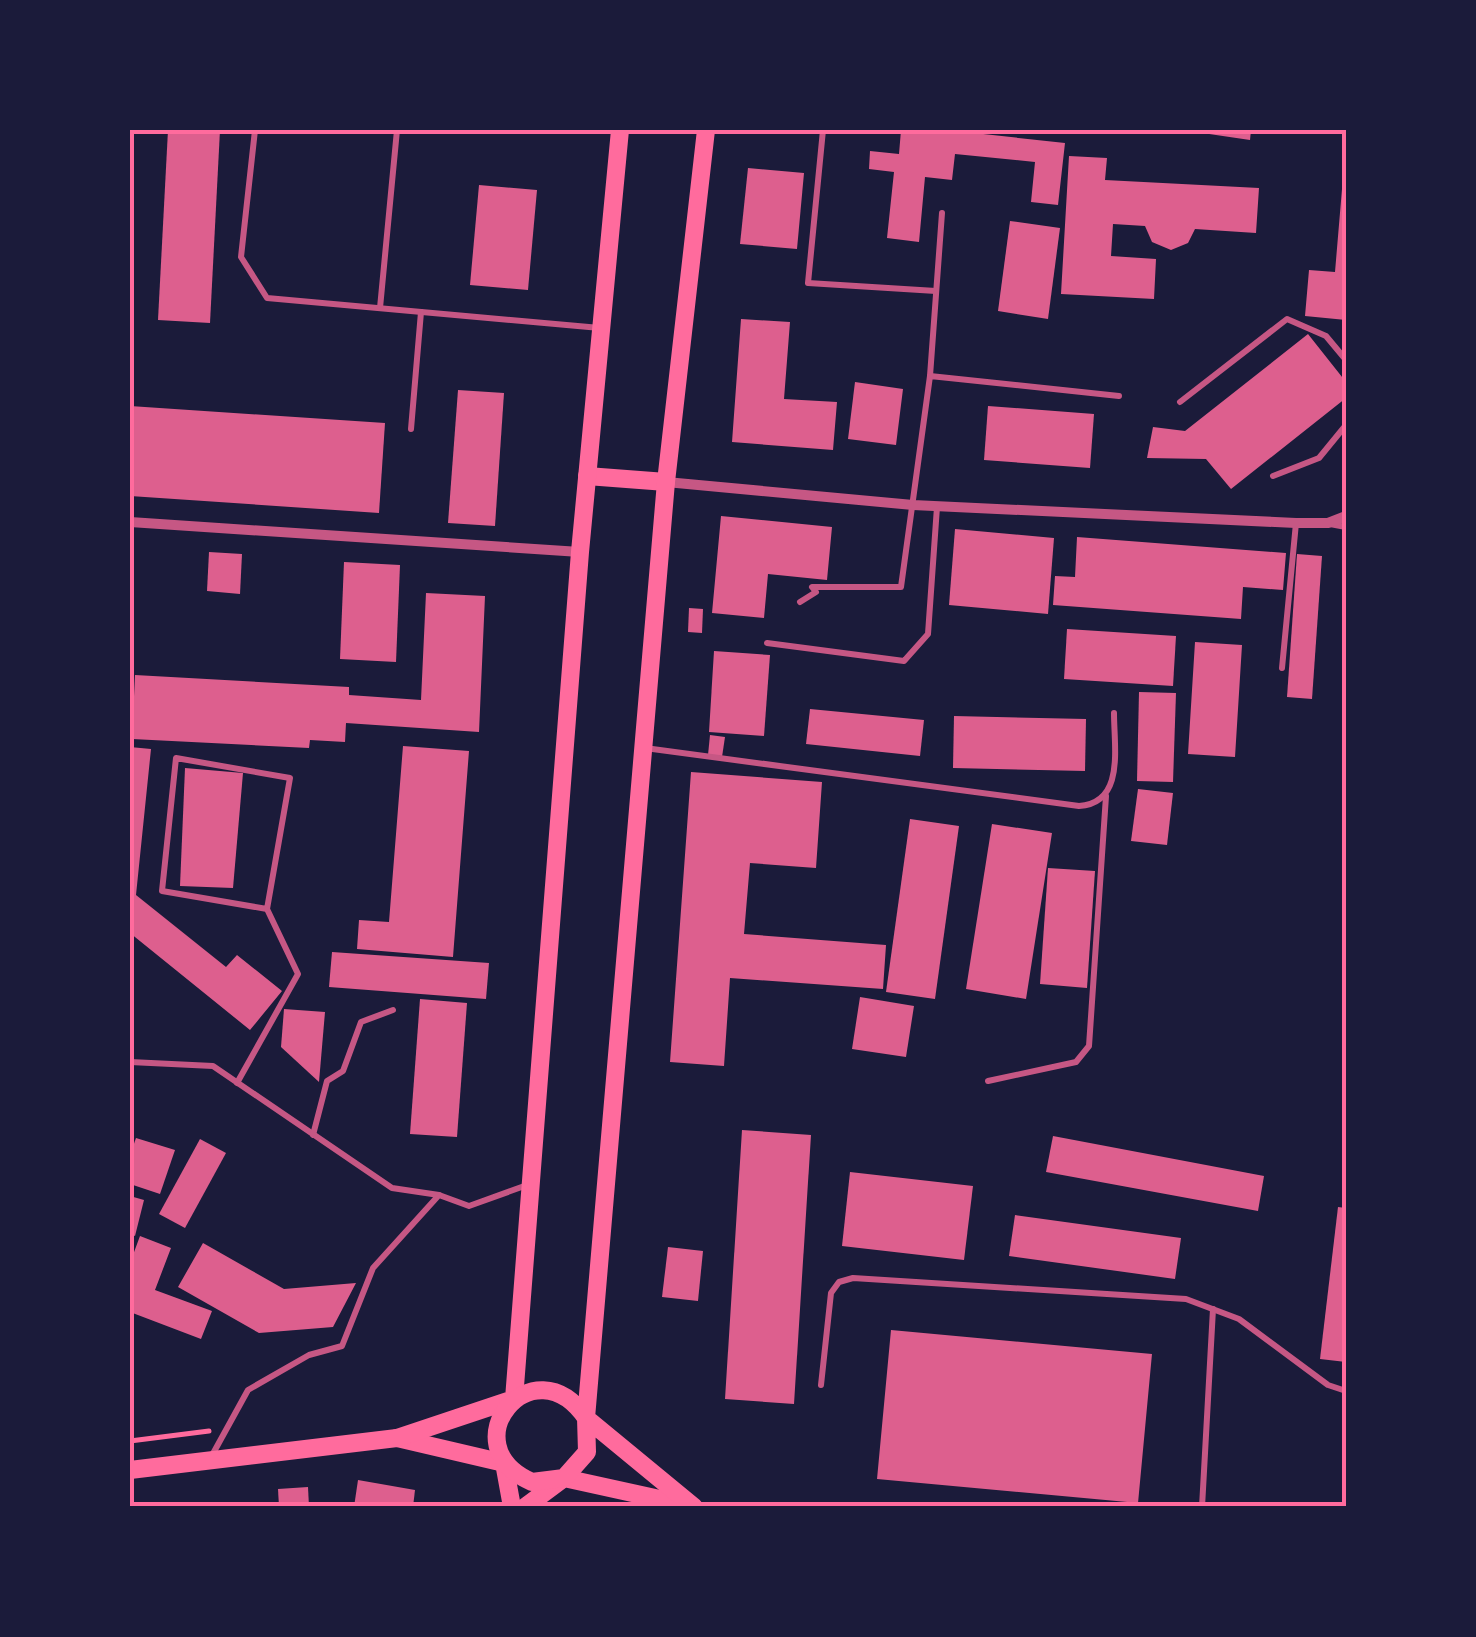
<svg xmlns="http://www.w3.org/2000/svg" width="1476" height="1637" font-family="Lora,serif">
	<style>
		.building { fill: #dd5f8e }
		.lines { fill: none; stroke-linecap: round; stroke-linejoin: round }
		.path { stroke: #ff6b9d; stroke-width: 5 }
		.service { stroke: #c65784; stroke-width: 6 }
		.minor { stroke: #c65784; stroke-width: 10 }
		.secondary { stroke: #ff6b9d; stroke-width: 18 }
		.neatline { fill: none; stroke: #ff6b9d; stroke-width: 4 }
	</style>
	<rect width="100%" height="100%" fill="#1b1b3a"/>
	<g class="building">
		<path d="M168,130H220L210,323L158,320Z"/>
		<path d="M901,130H946L1065,143L1058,205L1031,202L1035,162L955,154L952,180L925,177L919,242L887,238L894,172L869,169L870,151L899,154Z"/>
		<path d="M1182,130H1251L1250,140Z"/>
		<path d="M1069,156L1107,158L1105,180L1259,188L1256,233L1195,229L1188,243L1171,250L1152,242L1145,226L1113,224L1111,256L1156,259L1154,299L1061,294Z"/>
		<path d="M748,168L804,173L797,249L740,244Z"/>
		<path d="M479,185L537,190L528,290L470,285Z"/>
		<path d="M1342,189H1346V320L1305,316L1309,270L1335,272Z"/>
		<path d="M1010,221L1060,228L1048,319L998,311Z"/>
		<path d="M741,319L790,322L784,399L837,402L833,450L732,442Z"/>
		<path d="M1308,334L1346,382V398L1231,489L1206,459L1147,458L1153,427L1185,431Z"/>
		<path d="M855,382L903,389L896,445L848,439Z"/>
		<path d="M458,390L504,393L495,526L448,523Z"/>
		<path d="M130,406L385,423L379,513L130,496Z"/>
		<path d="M988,406L1094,414L1090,468L984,460Z"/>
		<path d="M721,516L832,527L827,580L768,574L764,618L712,613Z"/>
		<path d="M955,529L1054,538L1048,614L949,605Z"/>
		<path d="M1077,537L1286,553L1283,590L1243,587L1241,619L1053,605L1055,576L1075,577Z"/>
		<path d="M209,552L242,554L240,594L207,591Z"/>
		<path d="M1297,554L1322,556L1312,699L1287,697Z"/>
		<path d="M344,562L400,565L396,662L340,659Z"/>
		<path d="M426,593L485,596L479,732L346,723L345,742L310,740L309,748L132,739L135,675L349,687V695L421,700Z"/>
		<path d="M689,608L703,609L702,633L688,632Z"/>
		<path d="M1067,629L1176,636L1173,686L1064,679Z"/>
		<path d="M1195,642L1242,645L1235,757L1188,754Z"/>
		<path d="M714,651L770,655L764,736L709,732Z"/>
		<path d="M1139,692L1176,693L1173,782L1137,781Z"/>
		<path d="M810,709L924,720L920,756L806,744Z"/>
		<path d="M954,716L1086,719L1085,771L953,768Z"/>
		<path d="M710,735L725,737L722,757L708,755Z"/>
		<path d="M403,746L469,751L453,957L357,949L359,920L389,922Z"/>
		<path d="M130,747L151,749L136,895L226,967L237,955L282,991L250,1030L130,933Z"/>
		<path d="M185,768L243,773L233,888L180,886Z"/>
		<path d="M691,772L822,782L816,868L750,863L744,934L886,945L883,989L730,978L724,1066L670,1062Z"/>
		<path d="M1138,789L1173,793L1167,845L1131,841Z"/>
		<path d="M910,819L959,826L935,999L886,992Z"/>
		<path d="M992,824L1052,833L1026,999L966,989Z"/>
		<path d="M1048,868L1095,871L1087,988L1040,984Z"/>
		<path d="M332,952L489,963L486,999L329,987Z"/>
		<path d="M860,997L914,1006L906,1057L852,1049Z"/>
		<path d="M420,999L467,1003L457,1137L410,1134Z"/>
		<path d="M284,1009L325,1012L319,1082L281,1047Z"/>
		<path d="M742,1130L811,1135L794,1404L725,1399Z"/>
		<path d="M1053,1136L1264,1176L1258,1211L1046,1172Z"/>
		<path d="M136,1138L175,1150L160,1194L130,1184V1155Z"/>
		<path d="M200,1139L226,1153L185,1228L159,1214Z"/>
		<path d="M850,1172L973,1186L964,1260L842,1246Z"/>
		<path d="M130,1196L144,1200L135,1236L130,1234Z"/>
		<path d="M1338,1207L1346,1208V1362L1320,1359Z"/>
		<path d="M1015,1215L1181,1238L1175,1279L1009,1256Z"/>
		<path d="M140,1236L171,1248L155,1290L212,1311L201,1339L130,1312V1263Z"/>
		<path d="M203,1243L284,1289L356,1283L333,1327L259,1333L178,1287Z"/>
		<path d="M668,1247L703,1251L698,1301L662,1297Z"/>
		<path d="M891,1330L1152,1354L1138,1503L877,1479Z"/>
		<path d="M358,1480L415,1490L413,1507H354Z"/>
		<path d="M308,1487L309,1507H279L278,1489Z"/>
	</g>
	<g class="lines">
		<path class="path" d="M130,1441L209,1431"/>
		<g class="service">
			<path d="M255,130L241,257L267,298L600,328"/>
			<path d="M823,130L808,283L936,291"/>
			<path d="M380,308L397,130"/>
			<path d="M930,376L942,213"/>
			<path d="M1180,402L1287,319L1326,336L1346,360"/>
			<path d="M411,429L421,312"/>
			<path d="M1273,476L1319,458L1346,425"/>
			<path d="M1330,524L1346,527"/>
			<path d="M800,602L816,592L812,587H901L930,376L1119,396"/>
			<path d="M767,643L904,661L928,634L937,507"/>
			<path d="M1282,668L1296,523"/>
			<path d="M645,748L1079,806C1125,803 1114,748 1114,713"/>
			<path d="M130,1062L213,1066L392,1188L439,1195"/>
			<path d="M988,1081L1076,1062L1089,1046L1106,796"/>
			<path d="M237,1083L298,974L267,909L290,778L176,758L162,891L267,909"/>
			<path d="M313,1135L327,1081L343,1071L361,1022L393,1010"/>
			<path d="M821,1385L831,1293L839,1282L853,1278L1186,1299L1239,1319L1328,1385L1346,1391"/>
			<path d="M210,1459L248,1390L309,1355L342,1346L373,1268L439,1195L469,1206L530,1184"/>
			<path d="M1202,1507L1213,1309"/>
		</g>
		<g class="minor">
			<path d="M666,482L913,505L1296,523H1328L1346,516"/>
			<path d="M130,522L580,552"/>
		</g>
		<g class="secondary">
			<path d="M587,476L666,482"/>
			<path d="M397,1438L504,1463L512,1507"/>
			<path d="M130,1470L397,1438L514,1399L580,552L620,130"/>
			<path d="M525,1507L564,1478L687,1505"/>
			<path d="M694,1507L586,1418C533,1341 448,1445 532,1482L564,1478L587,1452L586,1418L666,482L706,130"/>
		</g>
	</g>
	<rect width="1476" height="1637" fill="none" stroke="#1b1b3a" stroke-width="265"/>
	<rect x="132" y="132" width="1212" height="1372" class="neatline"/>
</svg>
